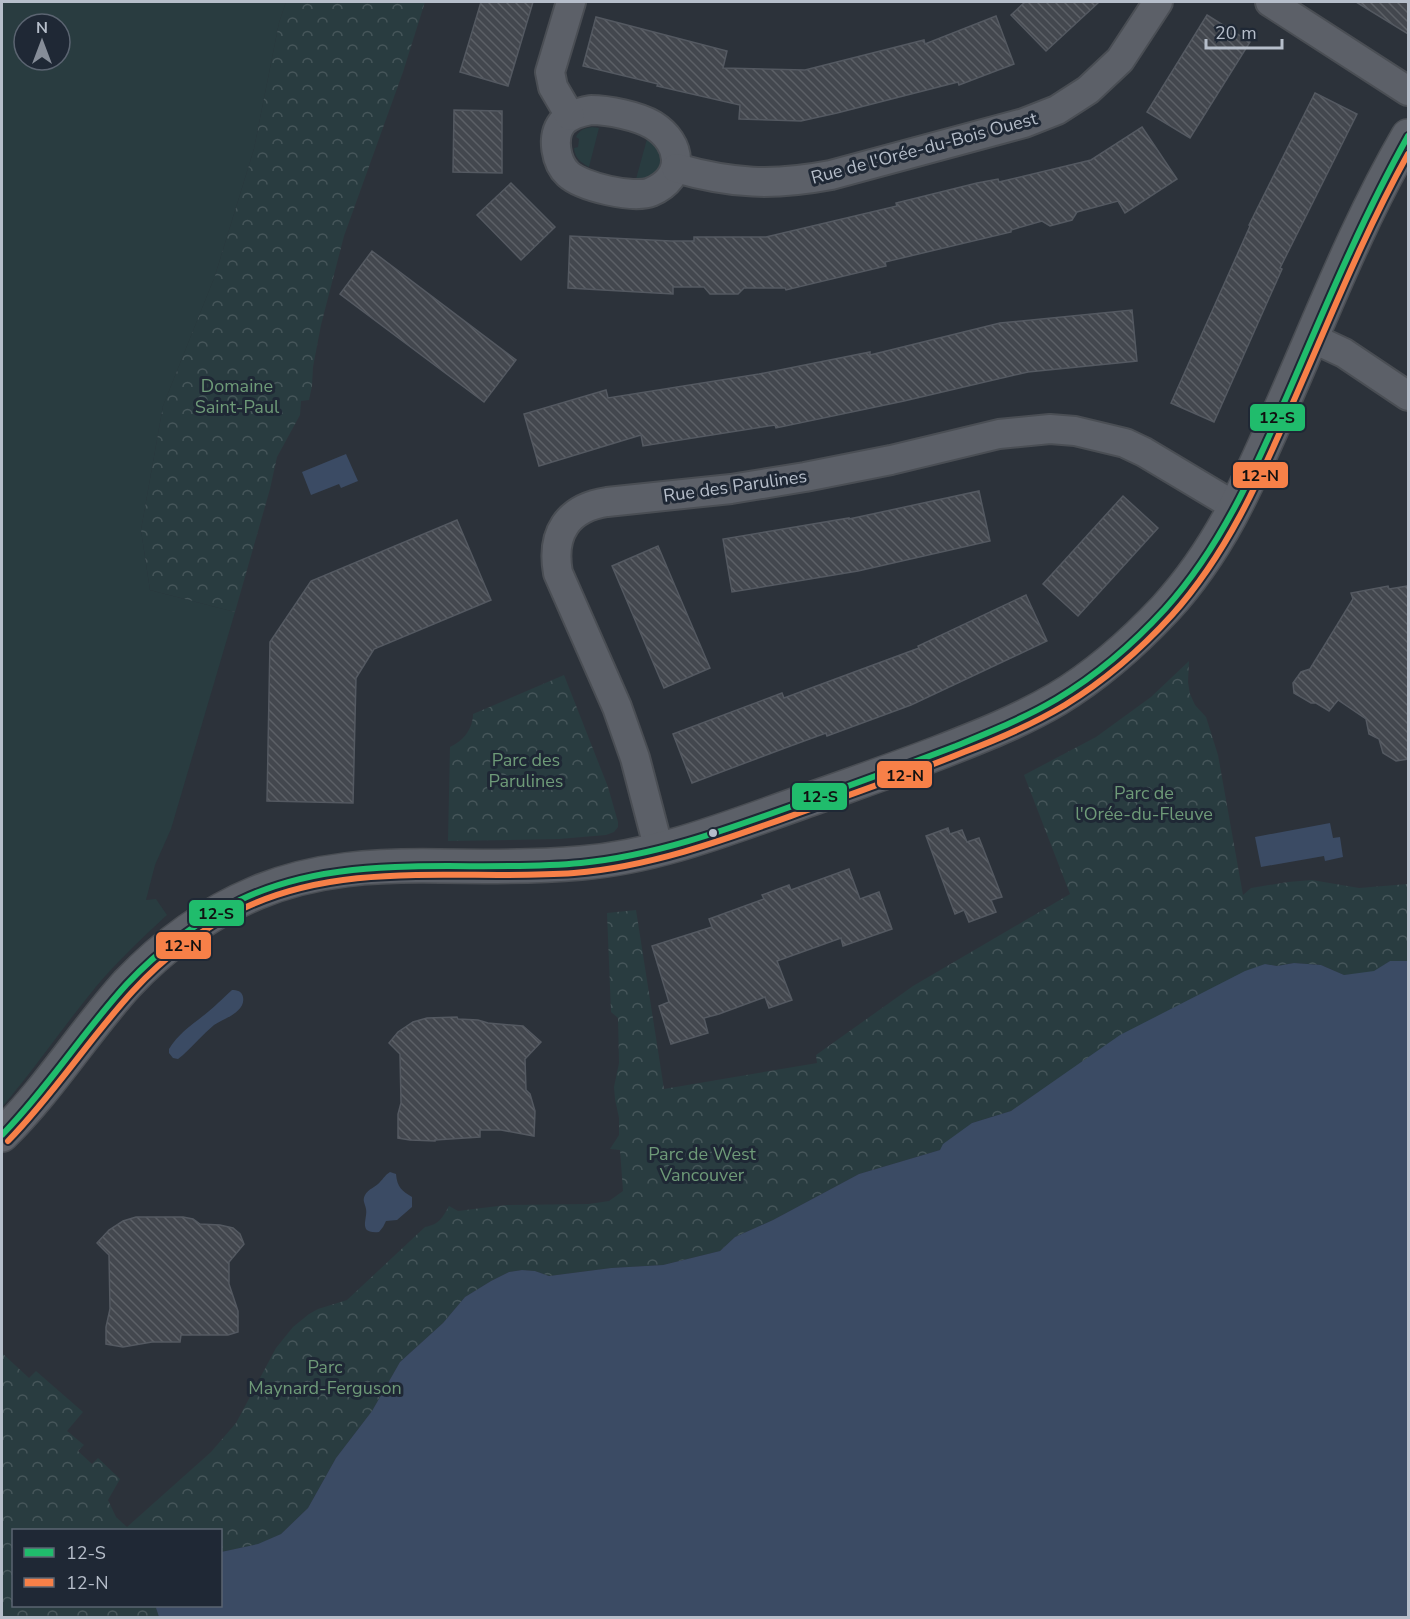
<svg xmlns="http://www.w3.org/2000/svg" width="1410" height="1619" font-family="'Nunito Sans',sans-serif">
	<style>
		.grass { fill: #293c40; fill-rule: evenodd }
		.forest { fill: url(#forest-crowns) }
		.water { fill: #3b4b64 }
		.building { fill: url(#building-back-hatch); stroke: #545961; stroke-width: 1.5 }
		.lines { fill: none; stroke-linecap: round; stroke-linejoin: round }
		.minor-casing { stroke: #4a4e54; stroke-width: 32 }
		.tertiary-casing { stroke: #4a4e54; stroke-width: 36 }
		.minor { stroke: #5c6068; stroke-width: 28 }
		.tertiary { stroke: #5c6068; stroke-width: 33 }
		.bus-1-casing { stroke: #1f2835; stroke-width: 10 }
		.bus-2-casing { stroke: #1f2835; stroke-width: 10 }
		.bus-1 { stroke: #20bc6c; stroke-width: 6 }
		.bus-2 { stroke: #f78048; stroke-width: 6 }
		.bus-dot { fill: #b6beca; stroke: #1f2835; stroke-width: 2 }
		.labels { text-anchor: middle; dominant-baseline: central; stroke-width: 6; stroke-linejoin: round; paint-order: stroke }
		.street-label { font-size: 18px; fill: #b6beca; stroke: #1f2835 }
		.park-label { font-size: 18px; fill: #6e9a78; stroke: #1f2835 }
		.line-badge { stroke: #1f2835; stroke-width: 2 }
		.pale-badge-label { font-size: 16px; text-anchor: middle; font-weight: bold; fill: #111 }
	</style>
	<defs>
		<pattern id="forest-crowns" width="20" height="18" patternUnits="userSpaceOnUse" patternTransform="scale(1.5)"><rect width="20" height="18" fill="#293c40"/><path d="M2 6a3 3 0 1 1 6 0M12 15a3 3 0 1 1 6 0" fill="none" stroke="#46565a"/></pattern>
		<pattern id="building-back-hatch" width="6" height="6" patternUnits="userSpaceOnUse" patternTransform="scale(1.5)"><rect width="6" height="6" fill="#43474e"/><path d="M-1 5l2 2M0 0l6 6M5-1l2 2" fill="none" stroke="#5c6066"/></pattern>
	</defs>
	<rect width="100%" height="100%" fill="#2c323a"/>
	<g class="grass">
		<path d="M2,2H286L279,23L254,149L215,276L163,406L141,530L150,590L235,612L171,829L155,865L146,900L156,899L167,915C139,941 111,967 87,998C58,1034 32,1072 2,1107ZM24,24H60V60H24Z"/>
		<path d="M592,127L599,128L589,167C580,162 575,158 574,148L578,147L579,139L576,137C579,130 585,128 592,127Z"/>
		<path d="M647,139C669,153 663,179 636,179Z"/>
	</g>
	<g class="forest">
		<path d="M286,2H425L403,72L344,236L321,325L313,367L312,386L309,400L301,401L300,415L277,457L270,489L235,612L150,590L141,530L163,406L215,276L254,149L279,23Z"/>
		<path d="M1189,661L1188,682L1190,694L1195,705L1206,717L1218,755L1243,895L1251,888L1288,882L1312,880L1359,888L1408,884V961H1390L1374,972L1344,975L1321,965L1294,963L1277,966L1265,964L1056,1080L1011,1111L972,1123L940,1150L859,1174L773,1220L735,1237L720,1251L663,1265L611,1268L549,1276L535,1271L522,1270L509,1272L491,1281L465,1297L443,1323L400,1362L372,1411L336,1458L308,1508L281,1534L259,1544L221,1552L220,1530H14V1606H157L156,1608L159,1617H2V1353L29,1378L36,1371L83,1412L67,1431L84,1445L78,1451L92,1464L98,1458L120,1479L108,1500L116,1517L127,1527L211,1452L236,1423L276,1348L293,1327L309,1314L318,1309L347,1300L425,1227C440,1224 442,1218 449,1206L458,1211L506,1205L589,1204L609,1201L623,1191L620,1150L610,1149L619,1135V1118L615,1099L614,1087L619,1063L618,1018L611,1012L607,913L636,910L664,1089L817,1063L816,1055L913,986L1070,894L1024,775L1096,737L1151,697Z"/>
		<path d="M564,675L608,787L618,822V827L614,832L606,835L559,839L448,841L450,747C463,741 473,729 473,714Z"/>
	</g>
	<g class="water">
		<path d="M346,454L358,481L341,488L339,484L311,495L302,472Z"/>
		<path d="M1330,823L1333,838L1340,837L1343,857L1325,861L1324,856L1261,867L1255,837Z"/>
		<path d="M1390,961H1408V1617H159L156,1608L157,1606H220L221,1552L258,1544L281,1534L308,1508L336,1458L372,1411L400,1362L443,1323L465,1297L491,1281L509,1272L522,1270L535,1271L549,1276L611,1268L663,1265L720,1251L735,1237L773,1220L859,1174L940,1150L943,1144L972,1123L1011,1111L1120,1035L1245,971L1265,964L1277,966L1294,963L1321,965L1344,975L1374,971Z"/>
		<path d="M232,990C237,990 242,991 243,997C246,1012 223,1019 214,1025C203,1034 193,1046 183,1055L178,1059L173,1058L169,1053V1049C181,1029 202,1019 218,1003C223,999 227,994 232,990Z"/>
		<path d="M390,1172L396,1174C397,1187 402,1191 412,1197V1207L397,1220L386,1221L383,1227L379,1232C357,1234 368,1219 366,1209C365,1203 362,1201 365,1195C368,1189 376,1187 380,1182C384,1178 385,1175 390,1172Z"/>
	</g>
	<g class="building">
		<path d="M481,2H533L508,86L460,72Z"/>
		<path d="M1025,2H1099L1046,51L1011,15Z"/>
		<path d="M1356,2H1408V34Z"/>
		<path d="M1207,15L1250,42L1190,138L1147,112Z"/>
		<path d="M996,16L1014,64L959,85L958,82L837,113L801,121L739,119L740,105L657,86L658,84L583,66L596,17L727,51L723,68L805,70L924,40L925,44Z"/>
		<path d="M1315,93L1357,114L1280,268L1282,269L1214,422L1171,403L1250,226L1249,225Z"/>
		<path d="M454,110L502,111V173L453,172Z"/>
		<path d="M1142,127L1177,179L1125,213L1118,201L1077,212L1072,220L1050,226L1042,221L1011,230V232L885,262L886,266L786,290L785,288H744L738,294H710L704,287H673V294L568,288L570,236L671,241H694V237H766L897,206L896,203L977,183L998,179L999,182L1091,160Z"/>
		<path d="M511,183L555,227L521,260L477,215Z"/>
		<path d="M372,251L516,360L484,402L340,294Z"/>
		<path d="M1132,310L1137,361L1028,372L904,401L776,428L775,425L643,446L641,435L539,466L524,414L606,390L608,398L759,374L870,352V355L1000,323Z"/>
		<path d="M979,491L990,541L858,571L732,592L723,539L849,518V519Z"/>
		<path d="M1123,496L1158,528L1078,616L1043,584Z"/>
		<path d="M457,520L491,600L374,649L356,678L353,803L267,801L270,642L311,581Z"/>
		<path d="M658,546L710,668L664,688L612,566Z"/>
		<path d="M1388,586L1389,589L1408,586V759L1396,761L1383,753L1379,739L1369,734L1366,719L1338,700L1329,711L1316,703H1311L1294,693L1293,683L1301,672L1310,669L1353,599L1351,593Z"/>
		<path d="M1026,595L1047,641L911,705L827,736L826,733L785,748L692,783L673,734L782,693L784,698L919,648L918,646Z"/>
		<path d="M948,828L950,834L962,830L967,842L979,838L1002,897L991,900L996,912L969,922L964,910L955,914L926,836Z"/>
		<path d="M849,869L860,899L879,892L892,929L843,946L841,938L777,961L792,1000L769,1008L765,997L719,1014L704,1018L708,1033L671,1044L659,1006L669,1002L652,946L712,927L709,919L764,899L762,895L789,885L791,890Z"/>
		<path d="M457,1017L458,1019L478,1020L488,1023L523,1026L541,1042L525,1059L526,1090L530,1094L535,1111L534,1136L501,1130H480V1137L435,1140V1141L410,1140L398,1138V1114L401,1103L400,1054L389,1043L398,1032L413,1022L427,1018Z"/>
		<path d="M136,1217H183L193,1219L200,1224L220,1225L233,1228L240,1234L244,1244L229,1262V1284L238,1311V1332L228,1335H181L180,1342H152L123,1347L106,1344V1327L110,1309L109,1255L97,1243L109,1230L123,1221Z"/>
	</g>
	<g class="lines">
		<defs>
			<g id="minor">
				<path d="M1270,2L1408,91"/>
				<path d="M591,110C608,110 638,116 653,125C682,143 686,177 651,192C634,199 582,187 568,174C556,163 551,137 562,123C569,115 580,112 591,110Z"/>
				<path d="M570,116L553,87L550,72L571,2"/>
				<path d="M676,168C732,184 773,186 831,175L1024,123L1057,110L1088,90L1120,60L1158,2"/>
				<path d="M1312,338L1344,353L1408,396"/>
				<path d="M659,850L635,758L617,707L558,573C551,534 567,508 607,502L731,489L805,477L891,460L999,434L1050,429L1075,431L1125,443L1144,452L1236,507"/>
			</g>
			<path id="tertiary" d="M2,1135C49,1089 83,1033 127,984C163,946 208,913 256,893C315,868 377,865 440,866C487,867 534,867 581,863C656,857 726,829 797,804C844,787 891,771 938,753C979,737 1020,721 1057,699C1097,675 1133,643 1165,609C1223,546 1251,476 1285,399C1324,310 1359,220 1408,136"/>
		</defs>
		<use href="#minor" class="minor-casing"/>
		<use href="#tertiary" class="tertiary-casing"/>
		<use href="#minor" class="minor"/>
		<use href="#tertiary" class="tertiary"/>
		<defs>
			<path id="bus-1" d="M2,1135C48,1088 83,1032 127,984C159,950 198,921 240,900C347,849 467,874 581,863C662,855 739,825 815,798C862,781 909,764 956,746C990,732 1025,718 1057,699C1097,675 1134,643 1165,609C1224,544 1258,462 1293,382C1329,298 1364,215 1408,136"/>
			<path id="bus-2" d="M8,1141C54,1094 89,1039 133,991C164,957 203,928 244,908C348,859 464,881 574,873C658,866 737,835 816,807C865,789 915,772 964,752C999,739 1033,724 1065,705C1104,681 1141,649 1172,615C1226,555 1259,481 1291,407C1329,321 1363,235 1408,154"/>
		</defs>
		<use href="#bus-1" class="bus-1-casing"/>
		<use href="#bus-2" class="bus-2-casing"/>
		<use href="#bus-1" class="bus-1"/>
		<use href="#bus-2" class="bus-2"/>
	</g>
	<circle class="bus-dot" cx="713" cy="833" r="5"/>
	<g class="labels">
		<g class="street-label">
			<text transform="translate(924 148) rotate(-15)">Rue de l'Orée-du-Bois Ouest</text>
			<text transform="translate(735 486) rotate(-8)">Rue des Parulines</text>
		</g>
		<g class="park-label">
			<text x="237" y="386">Domaine<tspan x="237" dy="21">Saint-Paul</tspan></text>
			<text x="526" y="760">Parc des<tspan x="526" dy="21">Parulines</tspan></text>
			<text x="1144" y="793">Parc de<tspan x="1144" dy="21">l'Orée-du-Fleuve</tspan></text>
			<text x="702" y="1154">Parc de West<tspan x="702" dy="21">Vancouver</tspan></text>
			<text x="325" y="1367">Parc<tspan x="325" dy="21">Maynard-Ferguson</tspan></text>
		</g>
	</g>
	<g class="line-badge">
		<rect x="1249" y="403" width="57" height="29" rx="6" fill="#20bc6c"/>
		<rect x="1232" y="461" width="57" height="28" rx="6" fill="#f78048"/>
		<rect x="876" y="760" width="57" height="29" rx="6" fill="#f78048"/>
		<rect x="791" y="782" width="57" height="29" rx="6" fill="#20bc6c"/>
		<rect x="188" y="899" width="57" height="28" rx="6" fill="#20bc6c"/>
		<rect x="155" y="931" width="57" height="29" rx="6" fill="#f78048"/>
	</g>
	<g class="pale-badge-label">
		<text x="1277" y="423">12-S</text>
		<text x="1260" y="481">12-N</text>
		<text x="905" y="781">12-N</text>
		<text x="820" y="802">12-S</text>
		<text x="216" y="919">12-S</text>
		<text x="183" y="951">12-N</text>
	</g>
	<rect width="1410" height="1619" fill="none" stroke="#b6beca" stroke-width="6"/>
	<rect x="12" y="1529" width="210" height="78" fill="#1f2835" stroke="#5b6471" stroke-width="1.5"/>
	<rect x="24" y="1548" width="30" height="9" fill="#20bc6c" stroke="#5b6471" stroke-width="1.5"/>
	<text x="66" y="1559" font-size="18" fill="#b6beca">12-S</text>
	<rect x="24" y="1578" width="30" height="9" fill="#f78048" stroke="#5b6471" stroke-width="1.5"/>
	<text x="66" y="1589" font-size="18" fill="#b6beca">12-N</text>
	<g transform="translate(42 42)"><circle r="28" fill="#1f2835" stroke="#5b6471" stroke-width="1.5"/>
	<path d="M0-4.5L10 22L0 15L-10 22Z" fill="#868d98"/>
	<text y="-9" font-size="16" font-weight="bold" text-anchor="middle" fill="#b6beca">N</text>
	</g>
	<path d="M1206 39v9h76v-9" fill="none" stroke="#b6beca" stroke-width="3"/>
	<text x="1215" y="39" font-size="18" fill="#b6beca" stroke="#1f2835" stroke-width="4.5" paint-order="stroke">20 m</text>
</svg>
